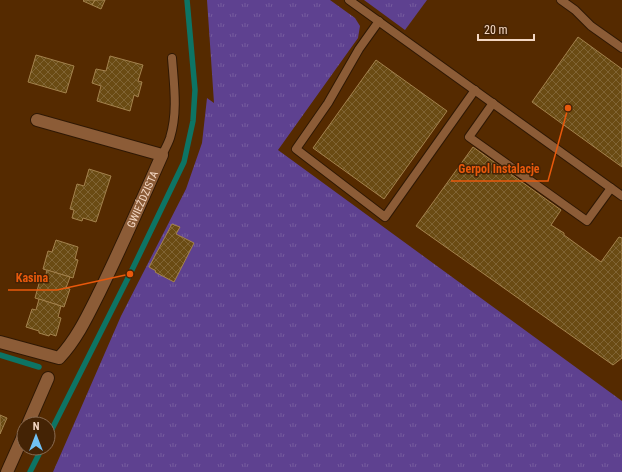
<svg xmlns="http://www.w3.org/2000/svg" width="622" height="472" font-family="'Roboto Condensed',sans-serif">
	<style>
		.grass { fill: url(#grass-tufts) }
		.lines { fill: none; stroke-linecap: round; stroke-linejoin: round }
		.stream { stroke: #0d7464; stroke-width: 5.5 }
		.building { fill: url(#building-cross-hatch); stroke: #a4824d }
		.service-casing { stroke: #2f1804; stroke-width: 10 }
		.minor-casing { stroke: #2f1804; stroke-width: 14 }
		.service { stroke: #8c5c37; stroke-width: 8 }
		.minor { stroke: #8c5c37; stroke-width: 12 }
		.labels { text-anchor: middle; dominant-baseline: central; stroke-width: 3; stroke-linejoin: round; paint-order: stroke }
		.street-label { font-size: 11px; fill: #f3d7c3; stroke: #442305 }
		.leader { fill: none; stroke: #e8590c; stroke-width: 1.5 }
		.callout-dot { fill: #e8590c; stroke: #442305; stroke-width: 1.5 }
		.callout-label { font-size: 12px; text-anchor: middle; font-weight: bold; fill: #e8590c; stroke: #442305; stroke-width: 3; stroke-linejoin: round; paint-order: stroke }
	</style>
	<defs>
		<pattern id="grass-tufts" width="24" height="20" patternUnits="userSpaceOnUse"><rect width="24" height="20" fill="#5e4190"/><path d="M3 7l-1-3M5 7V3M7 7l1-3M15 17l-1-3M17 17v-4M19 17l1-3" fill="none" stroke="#765c9e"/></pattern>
		<pattern id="building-cross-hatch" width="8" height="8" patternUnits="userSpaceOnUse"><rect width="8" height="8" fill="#6a4b13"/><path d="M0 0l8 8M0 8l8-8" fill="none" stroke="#806434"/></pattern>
	</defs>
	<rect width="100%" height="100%" fill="#552a00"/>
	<g class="grass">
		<path d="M207,0H330L355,18L360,26L358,38L278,150L622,401V472H53L121,316L186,189L202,143L207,98L214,103Z"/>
		<path d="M364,0H427L405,30Z"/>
	</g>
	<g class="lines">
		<g class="stream">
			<path d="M0,355L39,367"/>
			<path d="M48,437L130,274L184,162L193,121L195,90L187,0"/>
			<path d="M30,472L42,448"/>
		</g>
	</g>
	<g class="building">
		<path d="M84,0H95L92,5L83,1Z"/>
		<path d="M95,0H105L101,9L92,5Z"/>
		<path d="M578,37L622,69V167L532,102Z"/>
		<path d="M36,55L74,66L66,93L28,82Z"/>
		<path d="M110,56L143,65L138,81L142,82L138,97L134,95L130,111L97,101L101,86L92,83L96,69L106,71Z"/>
		<path d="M376,60L447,111L384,199L313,148Z"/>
		<path d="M473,147L561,210L551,225L564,233V235L601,262L619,237L622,238V358L613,365L416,226Z"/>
		<path d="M89,169L111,176L96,222L83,218L82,221L72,218L74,210L70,209L77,184L84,186Z"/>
		<path d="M172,224L180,227L176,234L194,243L174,282L155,272L156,271L149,267Z"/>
		<path d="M56,240L78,247L75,259L78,260L73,278L43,269L48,251L52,252Z"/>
		<path d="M47,270L70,277L66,288L70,289L64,307L35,298L40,280L44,281Z"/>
		<path d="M39,299L61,306L58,317L61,318L56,336L50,334L49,336L39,333V331L26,327L32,309L36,310Z"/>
		<path d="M0,415L7,418L0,434Z"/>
	</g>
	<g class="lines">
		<defs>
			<g id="service">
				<path d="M349,0L622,196"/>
				<path d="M561,0L575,10L591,26L622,48"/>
				<path d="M379,21L359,49L328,103L296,149L385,217L475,90"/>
				<path d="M493,103L469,137L587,221L611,188"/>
				<path d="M162,155C165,149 168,144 170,138C178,112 174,85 172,58"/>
			</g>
			<g id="minor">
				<path id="s1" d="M0,342L59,358C77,339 88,315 100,291C122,246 142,200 162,155L37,120"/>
				<path d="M28,424L48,378"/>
				<path d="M7,472L24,434"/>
			</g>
		</defs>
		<use href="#service" class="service-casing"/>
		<use href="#minor" class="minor-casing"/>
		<use href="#service" class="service"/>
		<use href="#minor" class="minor"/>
	</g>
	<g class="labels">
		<g class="street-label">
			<text stroke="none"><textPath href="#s1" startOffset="241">GWIEŹDZISTA</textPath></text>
		</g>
	</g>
	<path class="leader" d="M568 108L548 181H451M130 274L57 290H8"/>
	<g class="callout-dot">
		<circle cx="568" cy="108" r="4"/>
		<circle cx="130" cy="274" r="4"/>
	</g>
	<g class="callout-label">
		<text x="499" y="173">Gerpol Instalacje</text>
		<text x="32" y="282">Kasina</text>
	</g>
	<g transform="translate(36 436)"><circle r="19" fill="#442305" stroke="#8a6b51"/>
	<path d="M0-3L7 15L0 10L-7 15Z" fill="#71c1f4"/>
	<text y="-6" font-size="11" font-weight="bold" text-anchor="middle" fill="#f3d7c3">N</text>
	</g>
	<path d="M478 34v6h56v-6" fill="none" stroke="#f3d7c3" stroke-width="2"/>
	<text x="484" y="34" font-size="12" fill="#f3d7c3" stroke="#442305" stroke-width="3" paint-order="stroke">20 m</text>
</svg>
